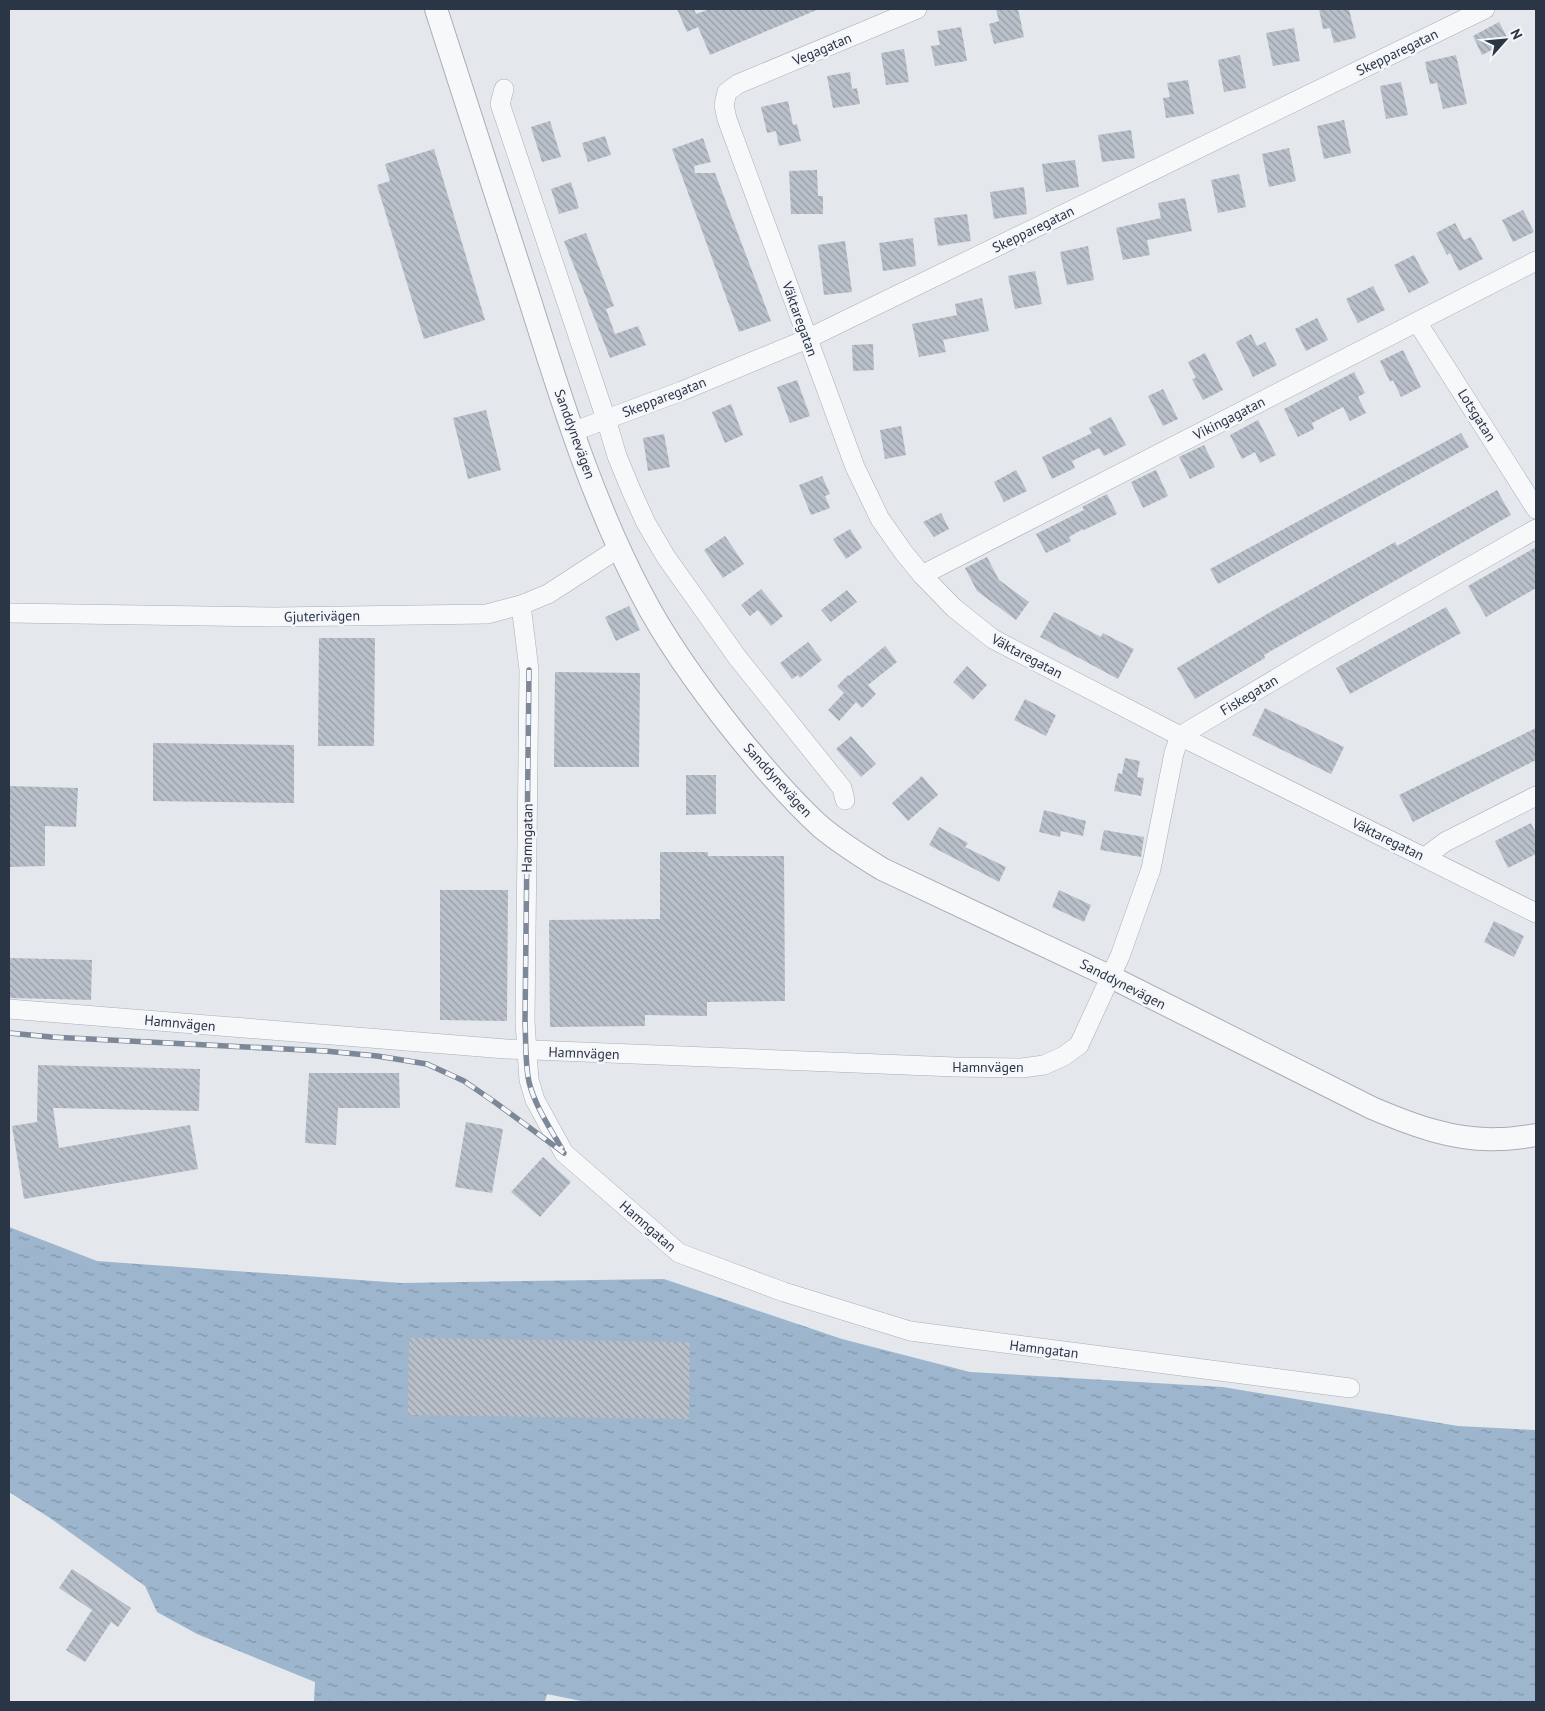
<svg xmlns="http://www.w3.org/2000/svg" width="1545" height="1711" font-family="'PT Sans',sans-serif">
	<style>
		.water { fill: url(#water-ripples) }
		.building { fill: url(#building-back-hatch) }
		.lines { fill: none; stroke-linecap: round; stroke-linejoin: round }
		.minor-casing { stroke: #a8aeb7; stroke-width: 20 }
		.tertiary-casing { stroke: #a8aeb7; stroke-width: 24 }
		.minor { stroke: #f7f8fa; stroke-width: 19 }
		.tertiary { stroke: #f7f8fa; stroke-width: 22 }
		.rail-casing { stroke: #7c8797; stroke-width: 5.5 }
		.rail { stroke: #f4f6f9; stroke-width: 4; stroke-dasharray: 11; stroke-linecap: butt }
		.labels { text-anchor: middle; dominant-baseline: central; stroke-width: 5; stroke-linejoin: round; paint-order: stroke }
		.street-label { font-size: 14px; fill: #2a3546; stroke: #f4f6f9 }
	</style>
	<defs>
		<pattern id="water-ripples" width="26" height="14" patternUnits="userSpaceOnUse" patternTransform="scale(1.25)"><rect width="26" height="14" fill="#9db6cd"/><path d="M2 4q2-2 4 0t4 0M15 11q2-2 4 0t4 0" fill="none" stroke="#8095a8"/></pattern>
		<pattern id="building-back-hatch" width="6" height="6" patternUnits="userSpaceOnUse" patternTransform="scale(1.25)"><rect width="6" height="6" fill="#bac0ca"/><path d="M-1 5l2 2M0 0l6 6M5-1l2 2" fill="none" stroke="#979da6"/></pattern>
	</defs>
	<rect width="100%" height="100%" fill="#e4e7ec"/>
	<path class="water" d="M9,1227L97,1261L401,1283L664,1279L842,1339L970,1372L1223,1387L1458,1426L1536,1430V1702H586L547,1694L545,1702H314L315,1682L197,1634L157,1612L145,1586L50,1518L9,1492Z"/>
	<g class="building">
		<path d="M677,9H694L696,14L710,9H819L710,55L698,27L687,32Z"/>
		<path d="M996,9H1018L1024,37L994,44L989,24L999,21Z"/>
		<path d="M1319,9H1349L1356,38L1334,43L1330,28L1323,29Z"/>
		<path d="M1499,22L1509,41L1482,55L1473,36Z"/>
		<path d="M961,27L967,61L935,66L931,46L940,45L937,31Z"/>
		<path d="M1294,28L1300,61L1273,66L1266,33Z"/>
		<path d="M904,49L909,82L886,85L881,53Z"/>
		<path d="M1240,55L1246,88L1224,92L1218,60Z"/>
		<path d="M1456,55L1467,104L1443,109L1437,83L1430,84L1425,62Z"/>
		<path d="M850,72L852,89L857,88L860,104L833,108L827,76Z"/>
		<path d="M1188,80L1194,114L1166,118L1163,98L1170,97L1167,83Z"/>
		<path d="M1401,82L1408,115L1386,119L1380,86Z"/>
		<path d="M788,101L793,125L797,124L801,141L779,146L776,131L767,133L761,107Z"/>
		<path d="M1344,120L1351,153L1324,159L1317,126Z"/>
		<path d="M550,121L561,157L542,162L531,127Z"/>
		<path d="M1131,130L1135,158L1102,162L1098,135Z"/>
		<path d="M605,136L611,155L588,162L582,143Z"/>
		<path d="M703,138L711,162L694,166L695,173H715L771,321L739,332L672,149Z"/>
		<path d="M1289,148L1296,181L1269,187L1262,154Z"/>
		<path d="M434,149L485,320L424,339L377,185L390,181L385,164Z"/>
		<path d="M1075,160L1079,187L1046,192L1042,164Z"/>
		<path d="M817,170L818,196H823V214H791L789,171Z"/>
		<path d="M1239,174L1246,207L1218,213L1211,180Z"/>
		<path d="M571,182L579,208L559,214L551,189Z"/>
		<path d="M1024,187L1027,214L994,219L990,192Z"/>
		<path d="M1185,198L1192,231L1147,240L1150,255L1123,260L1116,228L1161,218L1158,203Z"/>
		<path d="M1523,210L1534,232L1513,242L1502,220Z"/>
		<path d="M967,214L971,241L938,246L934,218Z"/>
		<path d="M1455,223L1464,240L1471,237L1483,259L1459,271L1450,253L1447,255L1436,233Z"/>
		<path d="M586,233L614,306L606,309L615,334L638,326L646,345L610,358L564,241Z"/>
		<path d="M913,238L916,266L883,271L879,243Z"/>
		<path d="M845,241L852,292L824,295L818,245Z"/>
		<path d="M1088,246L1094,280L1067,285L1060,252Z"/>
		<path d="M1414,255L1429,283L1409,293L1394,265Z"/>
		<path d="M1035,271L1042,304L1015,309L1008,276Z"/>
		<path d="M1373,286L1385,310L1358,323L1346,299Z"/>
		<path d="M982,298L989,331L943,340L946,352L919,357L912,324L957,315L955,304Z"/>
		<path d="M1317,318L1328,340L1306,351L1295,329Z"/>
		<path d="M1251,334L1257,346L1265,342L1277,365L1253,377L1236,342Z"/>
		<path d="M873,344L874,370L853,371L852,345Z"/>
		<path d="M1403,350L1421,387L1401,397L1393,380L1390,382L1380,361Z"/>
		<path d="M1205,353L1223,390L1203,400L1192,379L1196,378L1188,362Z"/>
		<path d="M1354,372L1365,393L1358,397L1366,413L1350,421L1343,407L1312,423L1314,429L1298,437L1284,409Z"/>
		<path d="M797,380L810,416L790,423L777,387Z"/>
		<path d="M1163,389L1178,419L1163,426L1148,396Z"/>
		<path d="M731,404L743,435L725,443L712,412Z"/>
		<path d="M486,410L501,470L468,479L453,418Z"/>
		<path d="M1111,417L1126,445L1104,456L1099,448L1072,461L1075,468L1052,479L1042,457L1092,433L1089,428Z"/>
		<path d="M1258,420L1276,455L1260,463L1255,452L1242,459L1230,435Z"/>
		<path d="M901,426L906,455L885,459L880,430Z"/>
		<path d="M1461,433L1469,447L1218,584L1210,569Z"/>
		<path d="M664,434L670,467L648,471L643,438Z"/>
		<path d="M1204,445L1215,467L1190,479L1179,457Z"/>
		<path d="M1016,470L1027,491L1004,502L994,482Z"/>
		<path d="M1156,470L1168,496L1143,508L1131,482Z"/>
		<path d="M822,476L830,494L825,496L830,508L811,515L799,485Z"/>
		<path d="M1497,490L1511,515L1264,655L1265,658L1195,699L1177,668L1267,614L1395,542L1397,546Z"/>
		<path d="M1107,494L1117,514L1084,530L1083,529L1069,537L1071,541L1046,553L1036,534L1084,510L1082,507Z"/>
		<path d="M941,513L949,529L934,537L923,522Z"/>
		<path d="M850,529L862,548L846,559L833,539Z"/>
		<path d="M725,536L744,564L723,578L704,550Z"/>
		<path d="M1536,547V588L1486,617L1468,586Z"/>
		<path d="M987,557L999,580L1029,602L1016,620L977,591L965,568Z"/>
		<path d="M761,589L783,616L771,626L758,610L750,616L741,605Z"/>
		<path d="M847,590L857,602L831,622L821,610Z"/>
		<path d="M629,606L640,630L616,641L605,617Z"/>
		<path d="M1446,607L1461,633L1350,694L1336,668Z"/>
		<path d="M1054,612L1101,637L1103,633L1134,649L1118,679L1040,637Z"/>
		<path d="M319,638H375L374,746H318Z"/>
		<path d="M808,642L822,660L800,678L798,675L792,679L780,663Z"/>
		<path d="M885,646L897,662L868,685L876,694L862,708L856,702L839,721L828,710L844,693L837,686L848,675L849,676Z"/>
		<path d="M967,666L987,685L973,700L953,682Z"/>
		<path d="M555,672L640,673L639,767H554Z"/>
		<path d="M1025,699L1056,715L1046,736L1014,720Z"/>
		<path d="M1265,708L1344,747L1331,774L1252,735Z"/>
		<path d="M1536,728V760L1413,822L1399,795Z"/>
		<path d="M851,736L876,764L861,777L836,749Z"/>
		<path d="M153,743L294,745V803L153,801Z"/>
		<path d="M1125,758L1140,761L1137,777L1144,778L1141,796L1114,791L1118,773L1122,774Z"/>
		<path d="M686,775H716V814L686,815Z"/>
		<path d="M922,776L938,795L908,821L892,803Z"/>
		<path d="M9,786L78,788L76,827L45,826V866L9,867Z"/>
		<path d="M1044,810L1086,821L1083,836L1061,831L1060,837L1039,832Z"/>
		<path d="M1531,823L1536,833V854L1508,868L1495,841Z"/>
		<path d="M939,827L968,843L965,847L1006,867L999,882L929,845Z"/>
		<path d="M1104,830L1144,837L1141,857L1100,850Z"/>
		<path d="M660,852H708V856H784L785,1001L707,1002V1016L645,1015V1026L550,1027L549,920L660,919Z"/>
		<path d="M440,890H508L507,1021L440,1020Z"/>
		<path d="M1059,890L1091,905L1084,922L1052,907Z"/>
		<path d="M1494,921L1524,936L1514,957L1484,942Z"/>
		<path d="M9,958L92,960L91,1000L9,998Z"/>
		<path d="M38,1065L200,1069L199,1111L53,1108L59,1148L190,1125L198,1169L24,1199L12,1126L37,1122Z"/>
		<path d="M309,1073H399L400,1108H338L336,1145L305,1143Z"/>
		<path d="M466,1122L503,1129L492,1193L455,1187Z"/>
		<path d="M543,1157L571,1182L540,1217L511,1192Z"/>
		<path d="M409,1338L690,1342L689,1419L408,1415Z"/>
		<path d="M72,1569L131,1608L118,1627L111,1622L85,1662L66,1650L92,1610L59,1588Z"/>
	</g>
	<g class="lines">
		<defs>
			<g id="minor">
				<path d="M917,9L738,84L727,92L724,105L727,119L855,467L880,519L904,553L922,575L954,608L993,639L1180,736L1536,913"/>
				<path d="M504,89L500,104L606,419L617,456L631,490L646,523L666,557L737,657L842,788L845,800"/>
				<path d="M1417,322L1536,509"/>
				<path d="M572,432L682,391L807,339L1485,9"/>
				<path d="M922,575L1536,261"/>
				<path d="M521,605L529,670L525,1022L529,1080L535,1100L564,1153L679,1253L784,1292L910,1331L1350,1388"/>
				<path d="M9,613L275,617L487,614L521,605L548,594L619,548"/>
				<path d="M1425,857L1445,842L1536,796"/>
				<path d="M9,1009L506,1049L955,1067L1022,1068L1044,1065L1064,1056L1079,1045L1120,956L1151,869L1174,753L1180,736L1321,652L1536,529"/>
			</g>
			<path id="tertiary" d="M436,9C466,102 496,195 526,288C559,392 591,499 642,595C668,645 702,691 737,735C763,767 790,799 821,827C840,843 861,856 882,869L1111,977L1372,1108C1412,1125 1454,1141 1498,1139C1511,1139 1524,1137 1536,1135"/>
		</defs>
		<use href="#minor" class="minor-casing"/>
		<use href="#tertiary" class="tertiary-casing"/>
		<use href="#minor" class="minor"/>
		<use href="#tertiary" class="tertiary"/>
		<defs>
			<g id="rail">
				<path d="M529,670L525,1022C526,1041 525,1063 529,1082C535,1106 550,1128 562,1149"/>
				<path d="M9,1033L51,1037L325,1051L377,1056L427,1064L464,1081L496,1103L564,1153"/>
			</g>
		</defs>
		<use href="#rail" class="rail-casing"/>
		<use href="#rail" class="rail"/>
	</g>
	<g class="labels">
		<g class="street-label">
			<text transform="translate(822 49) rotate(-23)">Vegagatan</text>
			<text transform="translate(1397 52) rotate(-26)">Skepparegatan</text>
			<text transform="translate(1033 229) rotate(-26)">Skepparegatan</text>
			<text transform="translate(800 319) rotate(70)">Väktaregatan</text>
			<text transform="translate(664 397) rotate(-21)">Skepparegatan</text>
			<text transform="translate(1477 415) rotate(58)">Lotsgatan</text>
			<text transform="translate(1229 418) rotate(-27)">Vikingagatan</text>
			<text transform="translate(575 434) rotate(70)">Sanddynevägen</text>
			<text transform="translate(322 616) rotate(-1)">Gjuterivägen</text>
			<text transform="translate(1027 656) rotate(28)">Väktaregatan</text>
			<text transform="translate(1249 695) rotate(-31)">Fiskegatan</text>
			<text transform="translate(778 780) rotate(48)">Sanddynevägen</text>
			<text transform="translate(527 838) rotate(-89)">Hamngatan</text>
			<text transform="translate(1388 839) rotate(26)">Väktaregatan</text>
			<text transform="translate(1123 984) rotate(27)">Sanddynevägen</text>
			<text transform="translate(180 1023) rotate(5)">Hamnvägen</text>
			<text transform="translate(584 1053) rotate(2)">Hamnvägen</text>
			<text x="988" y="1067">Hamnvägen</text>
			<text transform="translate(648 1226) rotate(41)">Hamngatan</text>
			<text transform="translate(1044 1349) rotate(7)">Hamngatan</text>
		</g>
	</g>
	<rect width="1545" height="1711" fill="none" stroke="#2a3546" stroke-width="20"/>
	<g transform="translate(1505 40) rotate(63)" stroke="#f4f6f9" stroke-width="4" paint-order="stroke">
	<path d="M0-4L9 19L0 12L-9 19Z" fill="#2a3546"/>
	<text y="-8" font-size="14" font-weight="bold" text-anchor="middle" fill="#2a3546">N</text>
	</g>
</svg>
